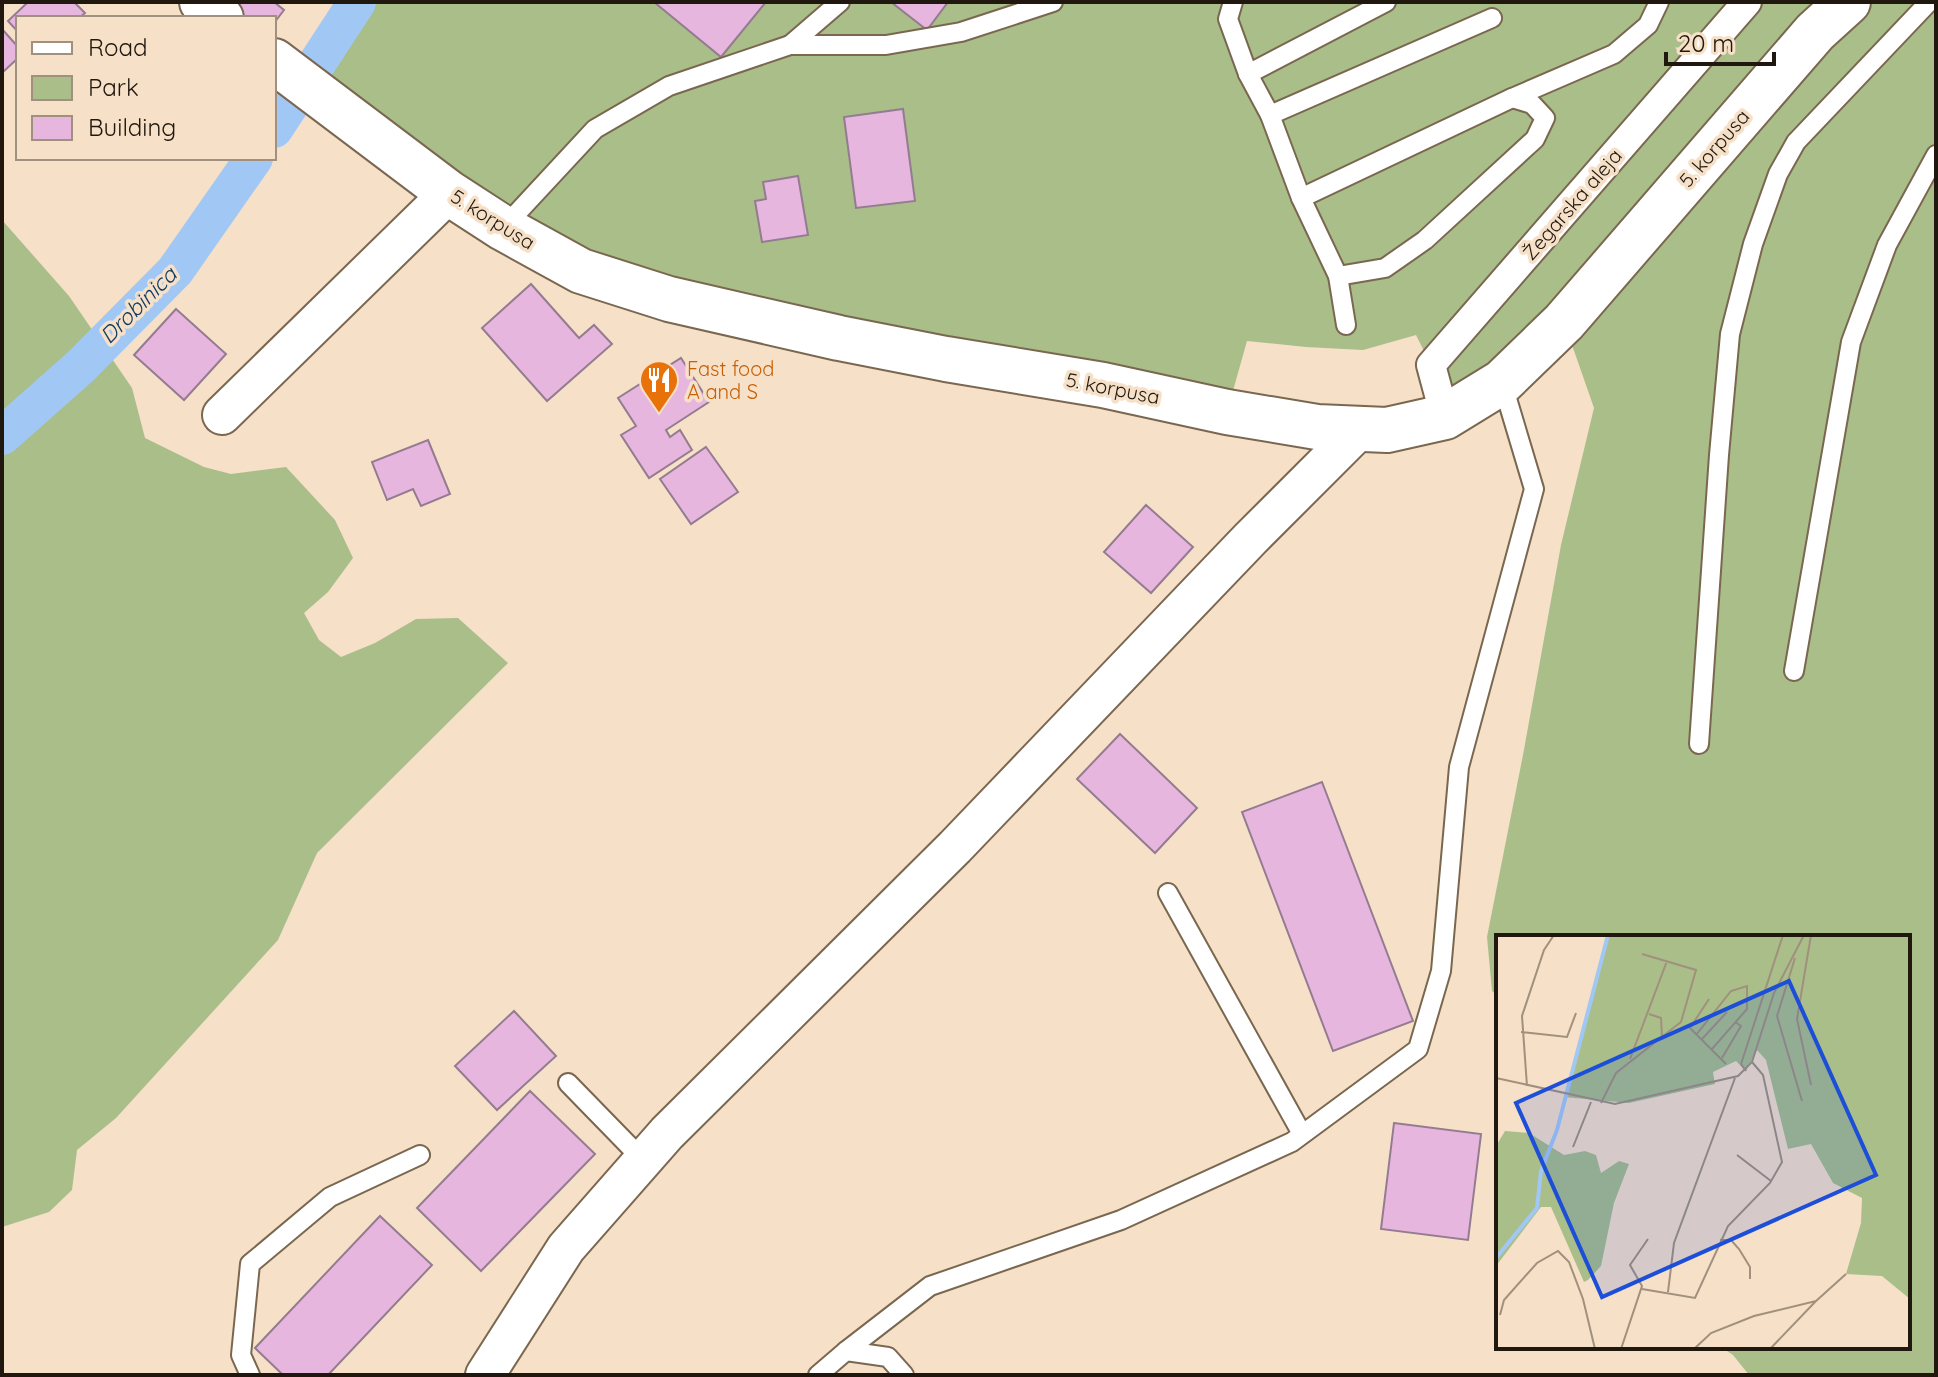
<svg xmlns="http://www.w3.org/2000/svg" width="1938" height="1377" font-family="Quicksand,sans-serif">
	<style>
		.green { fill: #a9be89 }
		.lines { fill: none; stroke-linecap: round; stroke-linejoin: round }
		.canal { stroke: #a1c8f5; stroke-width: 38 }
		.building { fill: #e7b6de; stroke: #947c90; stroke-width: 2 }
		.service-casing { stroke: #7a6750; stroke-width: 22 }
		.pedestrian-casing { stroke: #7a6750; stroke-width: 32 }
		.minor-casing { stroke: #7a6750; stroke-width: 42 }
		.tertiary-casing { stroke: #7a6750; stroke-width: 48 }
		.service { stroke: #fff; stroke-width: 18 }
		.pedestrian { stroke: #fff; stroke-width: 28 }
		.minor { stroke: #fff; stroke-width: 38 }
		.tertiary { stroke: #fff; stroke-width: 44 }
		.labels { text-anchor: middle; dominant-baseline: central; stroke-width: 7; stroke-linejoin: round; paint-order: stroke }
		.street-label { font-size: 20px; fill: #20180f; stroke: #f6e0c7 }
		.food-label { font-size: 20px; fill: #c56008; stroke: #f6e0c7; text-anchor: start }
		.water-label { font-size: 22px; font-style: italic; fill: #113a63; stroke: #f6e0c7 }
		.inset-river { fill: none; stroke: #a1c8f5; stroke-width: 4 }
		.inset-road { fill: none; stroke: #a0907d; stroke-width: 2 }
		.view { fill: #1d4ed8; fill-opacity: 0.15; stroke: #1d4ed8; stroke-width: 4 }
		.inset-edge { fill: none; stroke: #20180f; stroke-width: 4 }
	</style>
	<rect width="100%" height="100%" fill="#f6e0c7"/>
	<g class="green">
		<path d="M357,2H1936V1375H1749L1733,1355L1721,1347H1908V937H1498V996L1492,991L1487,937L1523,755L1561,545L1594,408L1564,322L1445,417L1431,365L1416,335L1363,350L1306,347L1247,341L1227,412L669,299L297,95Z"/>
		<path d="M2,220L69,296L132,388L145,438L204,467L231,474L286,467L335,520L353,558L328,592L304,613L319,640L341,657L375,643L416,619L458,618L508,663L317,853L278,940L116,1118L77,1150L72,1190L49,1212L2,1227Z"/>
	</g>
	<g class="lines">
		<g class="canal">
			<path d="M274,129L357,2"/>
			<path d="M2,436L81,366L175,271L254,158"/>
		</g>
	</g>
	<g class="building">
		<path d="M28,2H74L85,13L79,18H18V32L8,21Z"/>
		<path d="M221,2H274L284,10L274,23V18H243Z"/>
		<path d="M654,2H766L721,57Z"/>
		<path d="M891,2H948L927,30Z"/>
		<path d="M2,29L18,47V58L2,73Z"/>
		<path d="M903,109L915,201L856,208L844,117Z"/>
		<path d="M798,176L808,235L762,242L755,201L766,199L763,182Z"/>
		<path d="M531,284L579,338L594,325L612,344L547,401L482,328Z"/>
		<path d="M176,309L226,354L184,400L134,355Z"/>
		<path d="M681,358L709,402L666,430L670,437L680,430L692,450L649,478L621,435L636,426L618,398Z"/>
		<path d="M428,440L450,494L421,506L413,489L387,500L372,462Z"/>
		<path d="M706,447L738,492L691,524L660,479Z"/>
		<path d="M1146,505L1193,547L1151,593L1104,552Z"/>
		<path d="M1120,734L1197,808L1155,853L1077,779Z"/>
		<path d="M1322,782L1413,1021L1333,1051L1242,812Z"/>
		<path d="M514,1011L556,1056L497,1110L455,1066Z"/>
		<path d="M530,1091L595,1154L481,1271L417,1208Z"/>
		<path d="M1394,1123L1481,1134L1468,1240L1381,1229Z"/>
		<path d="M380,1216L432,1265L328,1375H283L255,1348Z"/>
	</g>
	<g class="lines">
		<defs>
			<g id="service">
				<path d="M1233,2L1228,19L1248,74L1270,115L1301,198L1338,276L1346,325"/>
				<path d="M790,45L840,2"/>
				<path d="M1248,74L1386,2"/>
				<path d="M1270,115L1492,18"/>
				<path d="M1301,198L1512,98L1614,54L1648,25L1659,2"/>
				<path d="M503,228L595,129L669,86L790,45H886L961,32L1053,2"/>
				<path d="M1338,276L1385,268L1425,240L1535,139L1545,118L1532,104L1512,98"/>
				<path d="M1794,671L1851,342L1887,245L1936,155"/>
				<path d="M1699,744L1719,455L1730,334L1753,244L1778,174L1796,142L1929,2"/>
				<path d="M1168,893L1302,1134"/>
				<path d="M568,1083L643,1160"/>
				<path d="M846,1351L888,1357L904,1375"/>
				<path d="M250,1375L241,1355L250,1264L330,1197L420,1155"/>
				<path d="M818,1375L846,1351L930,1286L1121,1220L1292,1142L1418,1049L1441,971L1459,767L1534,489L1502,382"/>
			</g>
			<path id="pedestrian" d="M1445,417L1431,365L1747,2"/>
			<g id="minor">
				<path d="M222,415L449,193"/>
				<path d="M485,1375L566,1248L667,1133L955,847L1250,539L1360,429"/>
			</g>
			<g id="tertiary">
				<path d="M202,2L221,18"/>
				<path d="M274,61L449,193L503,228L581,271L669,299L839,338L946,359L1103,385L1227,412L1317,427L1387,430L1445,417L1502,382L1564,322L1815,32L1848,2"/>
			</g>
		</defs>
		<use href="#service" class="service-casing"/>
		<use href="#pedestrian" class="pedestrian-casing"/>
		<use href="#minor" class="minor-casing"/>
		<use href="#tertiary" class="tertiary-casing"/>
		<use href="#service" class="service"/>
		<use href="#pedestrian" class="pedestrian"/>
		<use href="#minor" class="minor"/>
		<use href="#tertiary" class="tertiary"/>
	</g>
	<defs>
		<symbol id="restaurant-pin" viewBox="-11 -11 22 30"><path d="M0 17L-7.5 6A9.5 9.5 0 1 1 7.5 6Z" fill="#e8710a" stroke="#f6e0c7"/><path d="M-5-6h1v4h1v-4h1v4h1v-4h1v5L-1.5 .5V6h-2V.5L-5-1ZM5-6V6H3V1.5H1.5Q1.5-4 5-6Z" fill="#fff"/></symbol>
	</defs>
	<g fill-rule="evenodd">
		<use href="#restaurant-pin" x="637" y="358" width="44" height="60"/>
	</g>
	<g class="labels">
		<g class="street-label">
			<text transform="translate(1714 148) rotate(-49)">5. korpusa</text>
			<text transform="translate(1572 204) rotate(-49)">Žegarska aleja</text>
			<text transform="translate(493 219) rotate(32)">5. korpusa</text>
			<text transform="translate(1113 388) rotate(11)">5. korpusa</text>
		</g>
		<g class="food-label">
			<text x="687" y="368">Fast food<tspan x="687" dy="23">A and S</tspan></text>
		</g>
		<g class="water-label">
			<text transform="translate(138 305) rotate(-45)">Drobinica</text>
		</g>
	</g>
	<g transform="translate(1496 935)">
		<rect width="414" height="414" fill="#f6e0c7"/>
		<path d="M112,0H414V364L386,341L350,339L365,288L366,263L337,248L315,209L292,214L270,125L261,115L250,136L240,126L217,137L219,149L133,168L68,162ZM9,196L33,198L68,220L89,216L100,220L105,238L123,226L133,229L118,268L105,331L92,345L88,347L55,272H45L0,331V211Z" fill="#a9be89"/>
		<path class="inset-river" d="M0,323L41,273L45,236L61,195L112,0"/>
		<path class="inset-road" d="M299,23L281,81L306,166M213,64L194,93L230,129M153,79L165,83L166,102M25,97L71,102L80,78M200,100L235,56L251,51V74L216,114M206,104L231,77M226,123L245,91L239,87M134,124L171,26M250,136L245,129L287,0M0,143L119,169L242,141L256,127L278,58L308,0M315,150L301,84L315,0M31,151L26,81L48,15L58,0M105,168L120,138L185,87L200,35L146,19M77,212L95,167M241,220L275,246M224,305H235L243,314L254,332V344M146,354L199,363L232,291L274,248L286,227L267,140L256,127M172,357L178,308L239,143M320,366L350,339M4,380L8,365L41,328L62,316L73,327L87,364L99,414M125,414L146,351L134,330L152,304M198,414L215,398L258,381L320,366L274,414"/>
		<path class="view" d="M293,46L380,240L106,362L20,168Z"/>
		<rect width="414" height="414" class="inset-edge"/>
	</g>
	<rect width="1938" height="1377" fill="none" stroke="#20180f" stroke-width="8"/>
	<rect x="16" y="16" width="260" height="144" fill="#f6e0c7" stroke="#a0907d" stroke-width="2"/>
	<rect x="32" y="42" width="40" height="12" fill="#ffffff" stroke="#a0907d" stroke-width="2"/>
	<text x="88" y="56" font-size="24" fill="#20180f">Road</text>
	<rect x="32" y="76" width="40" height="24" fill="#a9be89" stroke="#a0907d" stroke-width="2"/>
	<text x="88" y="96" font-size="24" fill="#20180f">Park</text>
	<rect x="32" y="116" width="40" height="24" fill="#e7b6de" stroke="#a0907d" stroke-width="2"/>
	<text x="88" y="136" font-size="24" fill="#20180f">Building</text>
	<path d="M1666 52v12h108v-12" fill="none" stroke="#20180f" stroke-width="4"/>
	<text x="1678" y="52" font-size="24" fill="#20180f" stroke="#f6e0c7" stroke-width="6" paint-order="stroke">20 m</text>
</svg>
